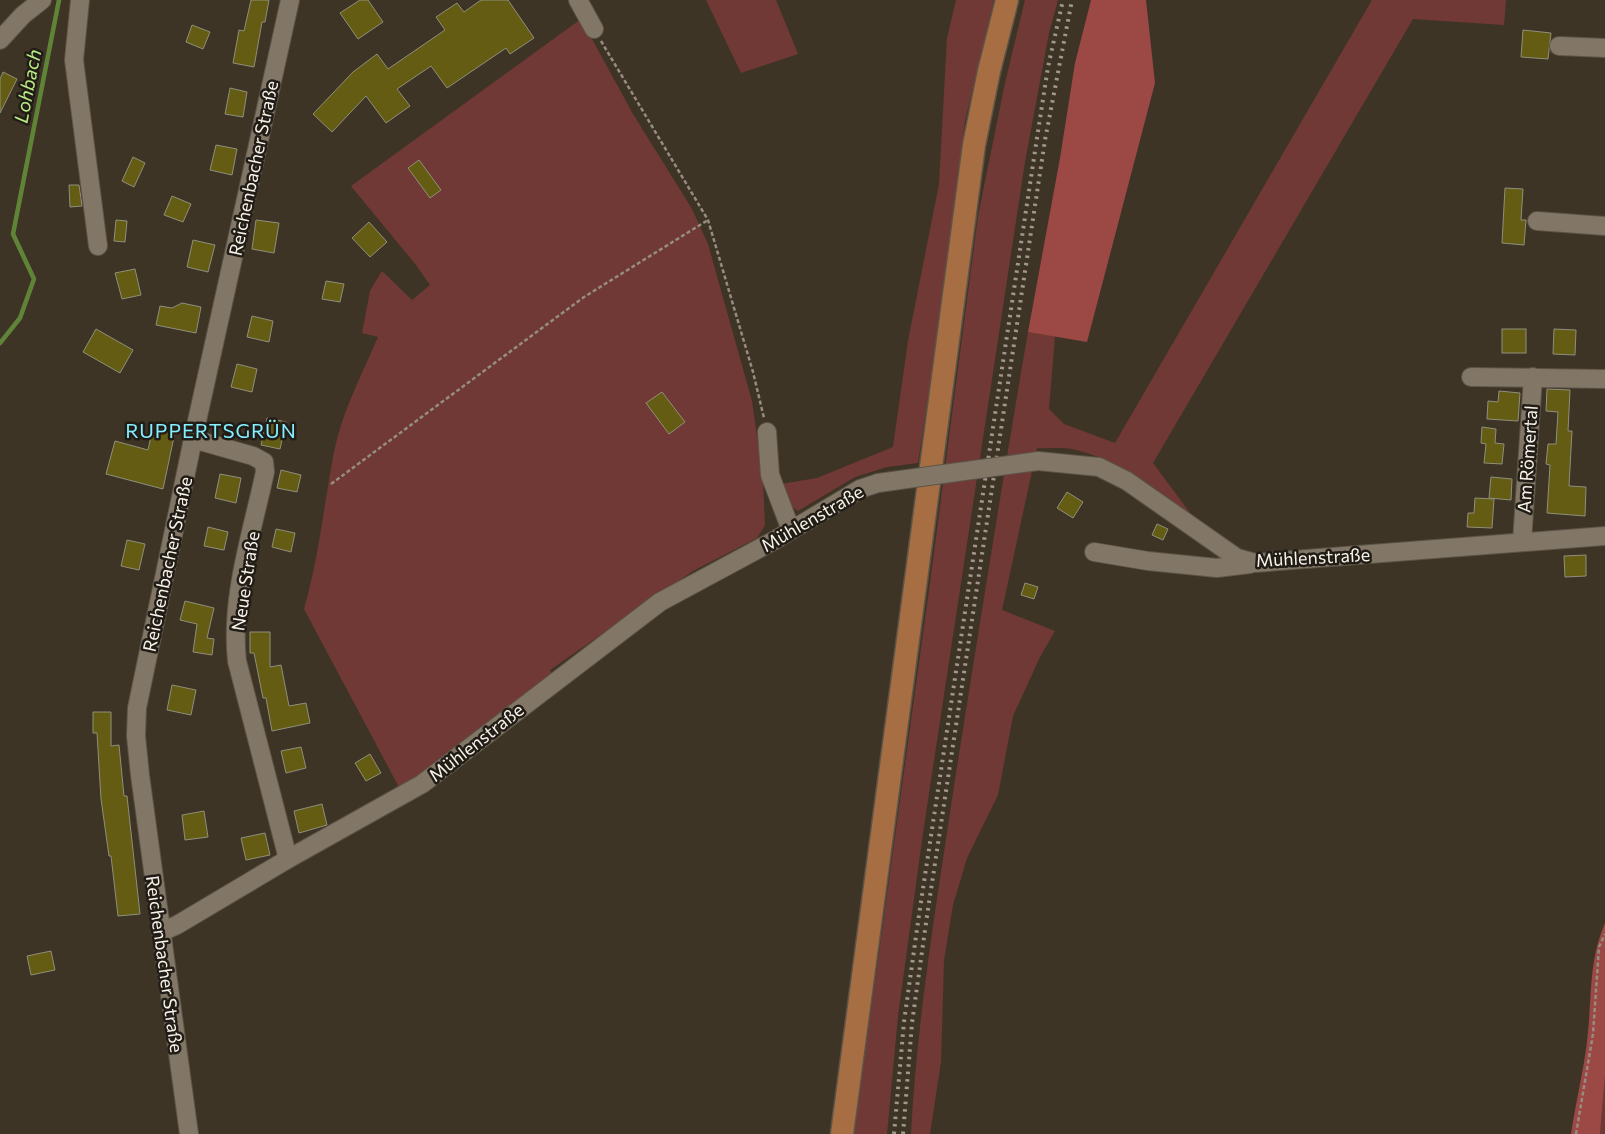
<svg xmlns="http://www.w3.org/2000/svg" width="1605" height="1134" font-family="Commissioner,sans-serif">
	<style>
		.green { fill: #713935 }
		.forest { fill: #9c4844 }
		.lines { fill: none; stroke-linecap: round; stroke-linejoin: round }
		.stream { stroke: #608437; stroke-width: 4.5 }
		.building { fill: #635c12; stroke: #908f7c }
		.minor-casing { stroke: #5b5447; stroke-width: 20 }
		.major-casing { stroke: #5b5447; stroke-width: 25 }
		.path { stroke: #968d82; stroke-width: 2.5; stroke-dasharray: 4 2.5; stroke-linecap: butt }
		.minor { stroke: #827767; stroke-width: 18 }
		.major { stroke: #a76e44; stroke-width: 22 }
		.rail { stroke: #a0988d; stroke-width: 4; stroke-dasharray: 2.5 5; stroke-linecap: butt }
		.minor-bridge-casing { stroke: #5b5447; stroke-width: 20; stroke-linecap: butt }
		.minor-bridge { stroke: #827767; stroke-width: 18 }
		.labels { text-anchor: middle; dominant-baseline: central; stroke-width: 5; stroke-linejoin: round; paint-order: stroke }
		.street-label { font-size: 18px; fill: #f8f2e9; stroke: #211d16 }
		.water-label { font-size: 19px; font-style: italic; fill: #baed85; stroke: #211d16 }
		.quarter-label { font-size: 20px; letter-spacing: 1px; fill: #85eeff; stroke: #211d16 }
	</style>
	<rect width="100%" height="100%" fill="#3e3426"/>
	<g class="green">
		<path d="M706,0H776L798,54L741,73Z"/>
		<path d="M956,0H994L965,121L942,304L918,463L887,467L855,477L798,511L791,506L781,484L817,478L893,447L908,341L939,184L947,38Z"/>
		<path d="M1025,0H1058L1049,33L1025,162L923,833L898,1016L887,1134H854L930,583L978,216L1005,83Z"/>
		<path d="M1372,0H1506L1504,25L1413,19L1153,463L1193,517C1156,488 1118,459 1072,449C1061,447 1048,449 1037,448L1002,610L1055,631L1040,657L1013,716L998,795L967,858L953,905L944,960L941,1062L930,1134H911C917,1018 937,901 954,786C978,635 1002,483 1028,332L1055,336L1049,409L1064,424L1115,443Z"/>
		<path d="M581,19L633,114L692,209L708,244L752,401L763,480L765,525L757,538L693,571L550,670L560,687L400,789L304,609C319,557 324,504 334,452C342,412 362,374 378,337L362,333L370,291L382,271L412,300L430,285L416,265L351,186Z"/>
		<path d="M1605,1077V1134H1600Z"/>
	</g>
	<g class="forest">
		<path d="M1091,0H1146L1155,83L1087,342L1028,332L1060,158L1075,63Z"/>
		<path d="M1605,923V1077L1600,1134H1571C1576,1100 1585,1066 1588,1032C1592,992 1589,961 1605,923Z"/>
	</g>
	<g class="lines">
		<path class="stream" d="M0,343L20,318L34,279L13,234L59,0"/>
	</g>
	<g class="building">
		<path d="M251,0H269L265,22H262L254,67L233,63L239,30L244,31Z"/>
		<path d="M360,0H368L383,22L358,39L340,13Z"/>
		<path d="M481,0H508L534,38L510,54L506,48L447,88L431,66L397,89L410,106L386,123L366,96L332,132L313,114L353,72L377,54L388,69L445,30L436,17L457,3L464,12Z"/>
		<path d="M192,25L210,32L203,49L186,42Z"/>
		<path d="M1523,30L1551,33L1548,59L1521,57Z"/>
		<path d="M3,72L17,79L0,113V79Z"/>
		<path d="M230,88L247,92L243,117L225,114Z"/>
		<path d="M216,145L237,149L232,175L210,170Z"/>
		<path d="M133,157L145,163L134,187L122,181Z"/>
		<path d="M419,160L441,190L430,198L408,168Z"/>
		<path d="M69,185H79L82,206L70,207Z"/>
		<path d="M1505,188L1523,189L1521,220H1526L1524,245L1502,243Z"/>
		<path d="M172,196L191,204L183,222L164,215Z"/>
		<path d="M116,220L127,221L125,242L114,241Z"/>
		<path d="M256,220L279,223L274,253L252,249Z"/>
		<path d="M369,222L387,242L370,257L352,238Z"/>
		<path d="M193,240L215,245L208,272L187,267Z"/>
		<path d="M135,269L141,295L122,299L115,273Z"/>
		<path d="M326,281L344,284L340,302L322,299Z"/>
		<path d="M182,303L201,307L196,333L156,325L160,306L172,308Z"/>
		<path d="M252,316L273,321L269,342L247,337Z"/>
		<path d="M96,329L133,350L120,373L83,352Z"/>
		<rect x="1502" y="329" width="24" height="24"/>
		<path d="M1554,329L1576,330L1575,355L1553,354Z"/>
		<path d="M237,364L257,369L252,392L231,387Z"/>
		<path d="M1547,389L1570,390L1568,431H1572L1569,486L1586,487L1585,516L1547,513L1550,465L1546,464L1548,444H1556L1558,412L1546,411Z"/>
		<path d="M1499,391L1520,393L1518,421L1487,419L1488,401L1498,402Z"/>
		<path d="M662,392L685,422L669,434L646,403Z"/>
		<path d="M267,418L286,422L280,449L261,445Z"/>
		<path d="M153,427L175,432L163,489L106,474L115,441L148,450Z"/>
		<path d="M1482,427L1496,429L1495,443L1504,444L1502,464L1484,463L1486,444L1481,443Z"/>
		<path d="M281,470L301,475L297,492L277,488Z"/>
		<path d="M220,474L241,478L236,503L215,498Z"/>
		<path d="M1491,477L1512,479L1511,500L1489,498Z"/>
		<path d="M1067,492L1083,502L1073,518L1057,508Z"/>
		<path d="M1475,498L1494,499L1492,528L1467,527L1468,513H1474Z"/>
		<path d="M1157,524L1168,529L1163,540L1152,535Z"/>
		<path d="M208,527L228,532L224,550L204,546Z"/>
		<path d="M276,529L295,533L291,552L272,547Z"/>
		<path d="M127,540L145,544L139,570L121,566Z"/>
		<path d="M1586,555V576L1565,577L1564,556Z"/>
		<path d="M1025,583L1038,587L1034,599L1021,595Z"/>
		<path d="M185,601L214,608L207,638L214,639L212,655L193,652L197,624L180,620Z"/>
		<path d="M250,632H270V667L281,665L289,706L306,703L310,723L272,731L266,698H263L254,653H250Z"/>
		<path d="M172,685L196,690L191,715L167,710Z"/>
		<path d="M93,712H111V746L119,745L124,796H127L140,914L118,916L111,856H109L101,799L97,733H93Z"/>
		<path d="M301,747L306,768L286,773L281,751Z"/>
		<path d="M370,754L381,773L366,781L355,763Z"/>
		<path d="M322,804L327,825L299,833L294,811Z"/>
		<path d="M204,811L208,837L185,840L182,815Z"/>
		<path d="M265,833L270,855L246,860L241,838Z"/>
		<path d="M51,951L55,970L31,975L27,956Z"/>
	</g>
	<g class="lines">
		<defs>
			<g id="minor">
				<path d="M80,0L74,60L98,246"/>
				<path d="M578,0L594,29"/>
				<path d="M0,40L23,15L42,0"/>
				<path d="M1559,46L1605,48"/>
				<path d="M1537,221L1605,226"/>
				<path d="M1471,377L1605,379"/>
				<path d="M767,432L770,475L791,530"/>
				<path d="M193,439L253,456L264,462L265,472C252,533 230,598 237,661L288,859"/>
				<path d="M1038,461L1099,467L1127,481L1237,558L1255,563L1605,536"/>
				<path d="M1522,542L1533,377"/>
				<path d="M1094,552L1148,561L1217,568L1250,564"/>
				<path d="M161,932L177,925L288,859L422,784L660,602L775,540L860,489L878,483"/>
				<path d="M189,1134L140,775L136,736L137,708L193,439L290,0"/>
			</g>
			<path id="major" d="M842,1134L974,145L989,71L1007,0"/>
		</defs>
		<use href="#minor" class="minor-casing"/>
		<use href="#major" class="major-casing"/>
		<g class="path">
			<path d="M601,41L708,220L753,372L764,418"/>
			<path d="M331,484L584,297L708,220"/>
			<path d="M1576,1134L1593,1034L1599,947L1605,934"/>
		</g>
		<use href="#minor" class="minor"/>
		<use href="#major" class="major"/>
		<g class="rail">
			<path d="M894,1134L904,1022L919,915L1037,138L1048,67L1063,0"/>
			<path d="M903,1134L912,1023L927,916L1045,140L1072,0"/>
		</g>
		<defs>
			<path id="minor-bridge" d="M878,483L1038,461"/>
		</defs>
		<use href="#minor-bridge" class="minor-bridge-casing"/>
		<use href="#minor-bridge" class="minor-bridge"/>
	</g>
	<g class="labels">
		<g class="street-label">
			<text transform="translate(253 168) rotate(-78)">Reichenbacher Straße</text>
			<text transform="translate(1527 459) rotate(-86)">Am Römertal</text>
			<text transform="translate(812 518) rotate(-30)">Mühlenstraße</text>
			<text transform="translate(1313 557) rotate(-3)">Mühlenstraße</text>
			<text transform="translate(167 564) rotate(-78)">Reichenbacher Straße</text>
			<text transform="translate(245 581) rotate(-81)">Neue Straße</text>
			<text transform="translate(476 742) rotate(-38)">Mühlenstraße</text>
			<text transform="translate(165 964) rotate(82)">Reichenbacher Straße</text>
		</g>
		<g class="water-label">
			<text transform="translate(27 86) rotate(-79)">Lohbach</text>
		</g>
		<g class="quarter-label">
			<text x="211" y="430">RUPPERTSGRÜN</text>
		</g>
	</g>
</svg>
